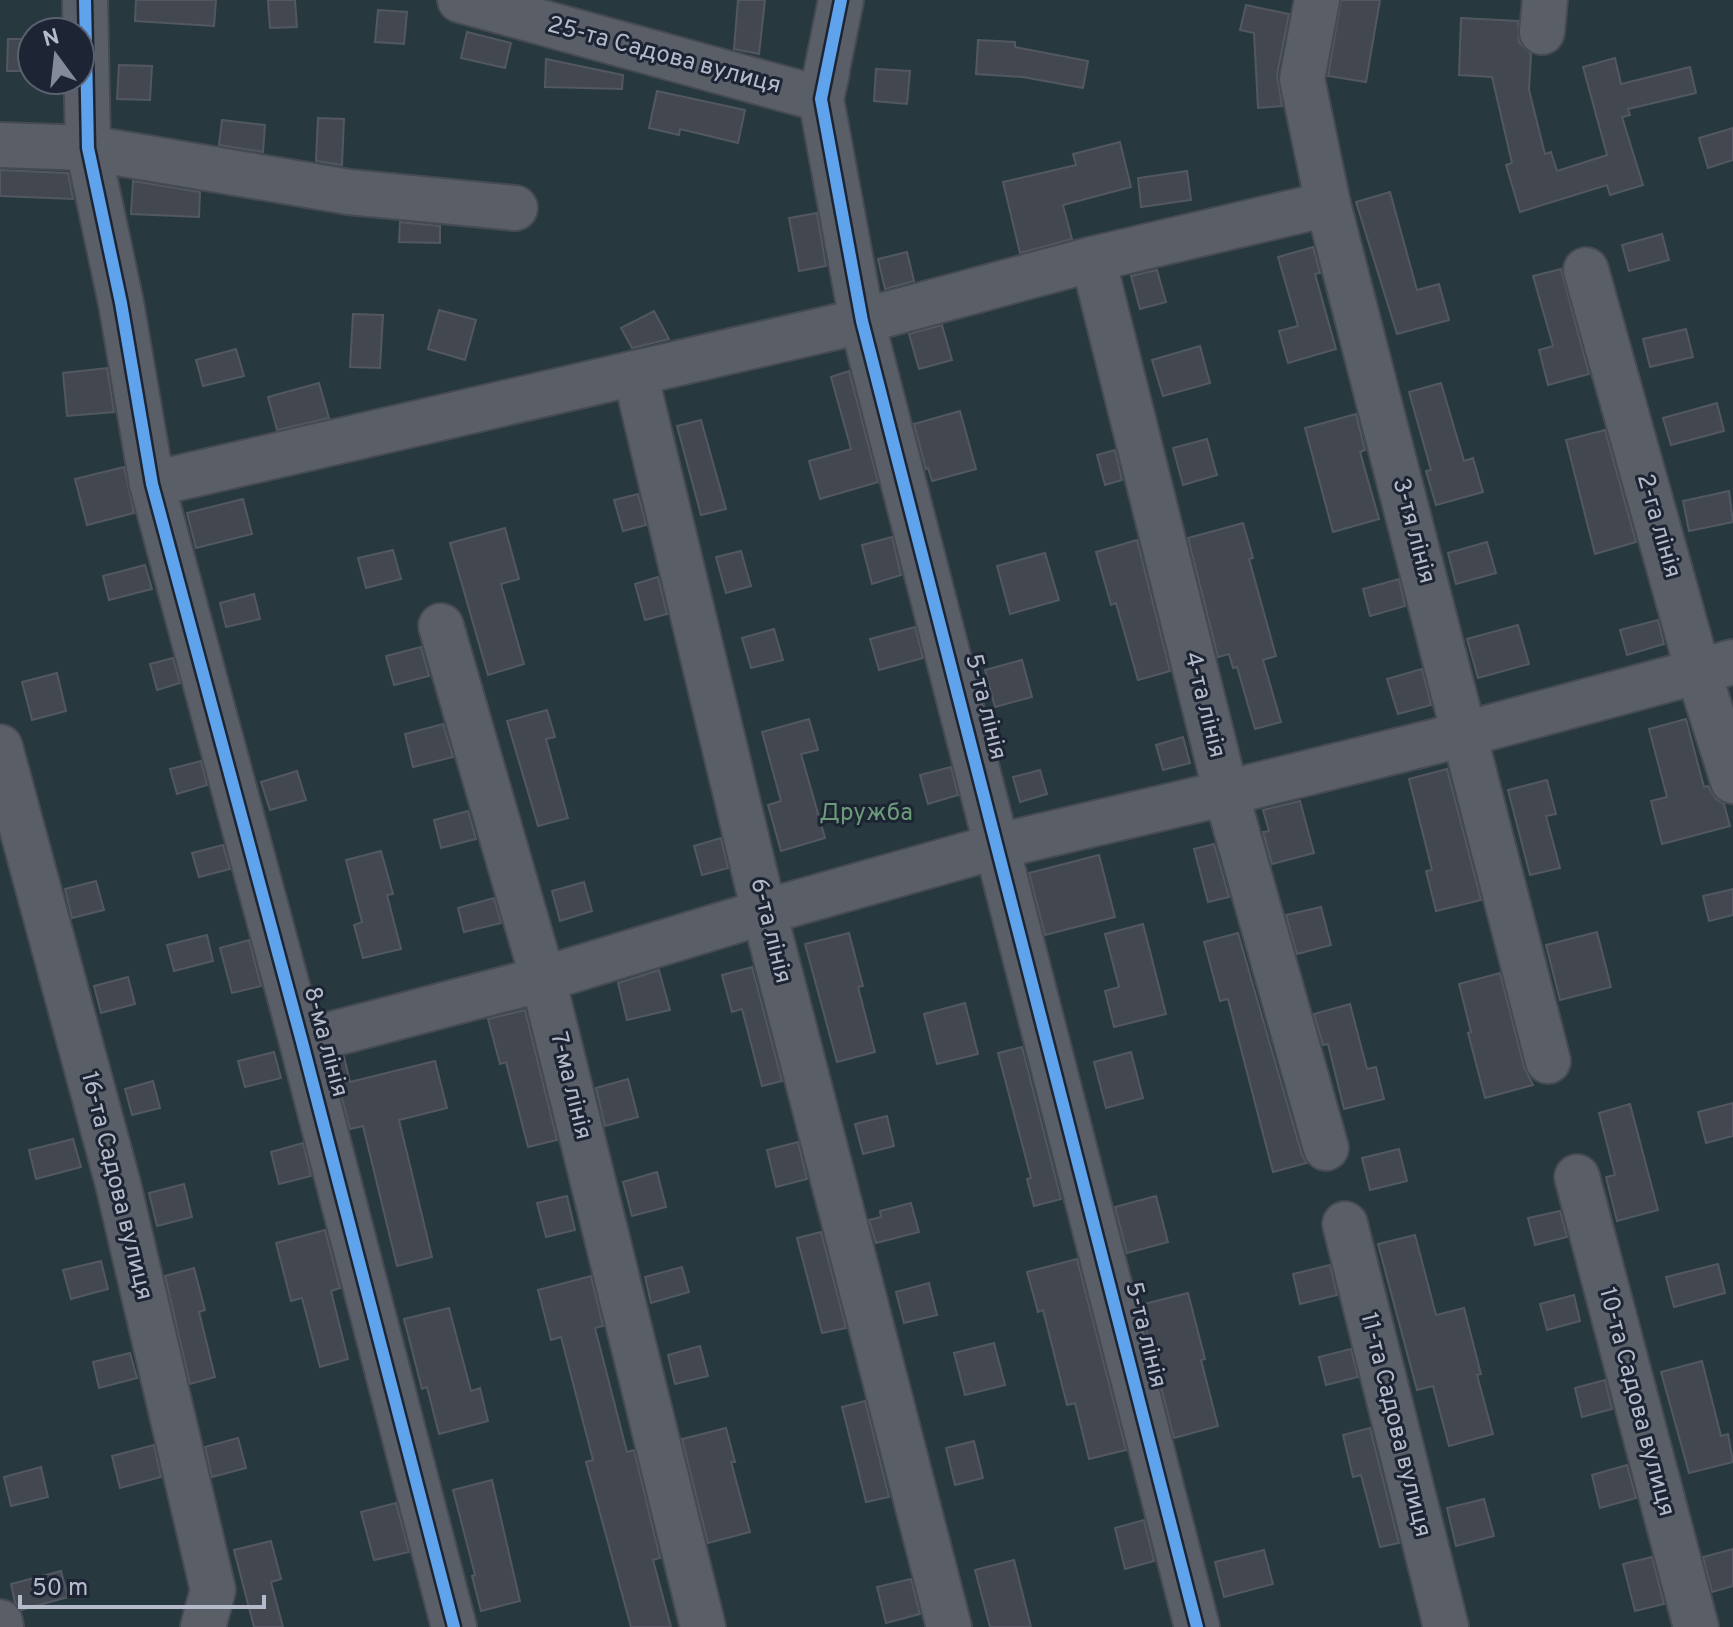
<svg xmlns="http://www.w3.org/2000/svg" width="1733" height="1627" font-family="Overpass,sans-serif">
	<style>
		.green { fill: #27393f; fill-rule: evenodd }
		.building { fill: #434850; stroke: #525761; stroke-width: 2 }
		.lines { fill: none; stroke-linecap: round; stroke-linejoin: round }
		.minor-casing { stroke: #464a52; stroke-width: 48 }
		.minor { stroke: #5a5e67; stroke-width: 44 }
		.cycleway-casing { stroke: #1d2534; stroke-width: 17 }
		.cycleway { stroke: #60a3ed; stroke-width: 12 }
		.labels { text-anchor: middle; dominant-baseline: central; stroke-width: 6; stroke-linejoin: round; paint-order: stroke }
		.street-label { font-size: 24px; fill: #b5bbca; stroke: #1d2534 }
		.park-label { font-size: 24px; fill: #6c9b7a; stroke: #1d2534 }
	</style>
	<rect width="100%" height="100%" fill="#2a2f39"/>
	<path class="green" d="M0,0H1733V1627H0ZM32,32H80V80H32Z"/>
	<g class="building">
		<path d="M136,0H216L214,26L135,21Z"/>
		<path d="M268,0H295L297,27L270,28Z"/>
		<path d="M738,0H765L759,54L734,49Z"/>
		<path d="M1341,0H1380L1366,82L1328,76Z"/>
		<path d="M1246,5L1289,14L1277,75L1282,106L1258,108L1254,33L1240,30Z"/>
		<path d="M378,10L407,12L404,44L375,42Z"/>
		<path d="M1461,18L1518,21L1519,42L1531,54L1529,90L1545,154L1551,152L1557,171L1607,155L1583,67L1615,58L1621,84L1690,67L1696,93L1628,109L1630,115L1622,117L1643,185L1610,195L1607,185L1520,212L1506,165L1512,163L1492,77L1459,75Z"/>
		<path d="M467,32L511,43L505,68L461,58Z"/>
		<path d="M8,39H32V71H7Z"/>
		<path d="M978,40L1015,42V47L1088,61L1083,88L1023,77L976,74Z"/>
		<path d="M546,59L623,75L622,89L545,87Z"/>
		<path d="M119,65L152,66L150,100L117,99Z"/>
		<path d="M876,69L910,71L907,104L874,101Z"/>
		<path d="M657,91L745,110L738,143L680,129L679,135L649,128Z"/>
		<path d="M318,118L344,119L342,165L316,161Z"/>
		<path d="M222,120L265,125L263,152L219,145Z"/>
		<path d="M1733,128V160L1708,168L1699,138Z"/>
		<path d="M1120,142L1131,187L1063,205L1072,239L1020,253L1003,182L1076,165L1073,154Z"/>
		<path d="M0,170L68,173L73,199L0,196Z"/>
		<path d="M1187,171L1191,200L1141,207L1138,178Z"/>
		<path d="M133,181L200,192L199,217L131,214Z"/>
		<path d="M1390,192L1417,290L1439,284L1449,320L1397,334L1356,202Z"/>
		<path d="M817,213L826,266L799,271L789,218Z"/>
		<path d="M400,222L440,226V243L399,242Z"/>
		<path d="M1662,234L1669,260L1629,271L1622,245Z"/>
		<path d="M1313,247L1320,273L1315,274L1336,349L1288,363L1279,331L1298,326L1278,257Z"/>
		<path d="M907,252L914,281L885,289L878,259Z"/>
		<path d="M1561,269L1589,374L1548,385L1539,350L1553,346L1533,276Z"/>
		<path d="M1157,270L1166,302L1140,309L1131,276Z"/>
		<path d="M439,310L476,320L465,360L428,349Z"/>
		<path d="M654,311L669,339L632,348L621,328Z"/>
		<path d="M353,314L383,315L380,368L350,367Z"/>
		<path d="M942,325L952,360L919,369L909,334Z"/>
		<path d="M1686,329L1693,357L1650,367L1643,339Z"/>
		<path d="M1200,346L1210,383L1163,396L1152,360Z"/>
		<path d="M236,349L244,376L203,386L196,360Z"/>
		<path d="M107,368L114,412L67,416L63,373Z"/>
		<path d="M849,371L878,482L820,499L809,461L851,449L831,377Z"/>
		<path d="M319,383L329,418L277,430L268,397Z"/>
		<path d="M1441,383L1464,461L1473,458L1483,492L1436,505L1426,471L1431,470L1409,392Z"/>
		<path d="M1717,403L1724,431L1671,445L1663,418Z"/>
		<path d="M960,411L976,469L932,481L928,468L926,469L914,424Z"/>
		<path d="M1356,414L1365,450L1360,452L1379,519L1333,532L1305,428Z"/>
		<path d="M701,420L726,509L701,515L677,426Z"/>
		<path d="M1605,430L1636,542L1595,554L1566,440Z"/>
		<path d="M1207,439L1217,475L1183,485L1173,448Z"/>
		<path d="M1115,450L1122,480L1105,485L1097,455Z"/>
		<path d="M124,467L134,513L87,525L75,479Z"/>
		<path d="M1729,491L1733,522L1689,531L1683,501Z"/>
		<path d="M638,494L646,525L623,531L614,500Z"/>
		<path d="M243,499L252,534L196,548L187,513Z"/>
		<path d="M1243,523L1253,558L1249,559L1276,656L1263,660L1281,722L1255,729L1237,667L1233,668L1229,654L1218,657L1188,538Z"/>
		<path d="M505,528L519,579L501,584L524,664L488,675L450,543Z"/>
		<path d="M892,537L901,575L872,584L862,545Z"/>
		<path d="M1137,540L1170,671L1138,680L1116,603L1111,605L1096,552Z"/>
		<path d="M1487,542L1496,573L1456,584L1448,553Z"/>
		<path d="M393,550L401,579L366,588L358,558Z"/>
		<path d="M741,551L751,586L726,593L716,557Z"/>
		<path d="M1045,553L1059,600L1010,614L997,566Z"/>
		<path d="M145,565L152,589L109,600L103,576Z"/>
		<path d="M658,577L667,614L645,620L635,584Z"/>
		<path d="M1399,579L1405,606L1370,616L1363,589Z"/>
		<path d="M254,594L260,619L226,627L220,603Z"/>
		<path d="M1658,620L1664,644L1627,655L1620,630Z"/>
		<path d="M1518,625L1529,664L1478,678L1467,639Z"/>
		<path d="M915,627L923,658L879,670L870,639Z"/>
		<path d="M774,629L783,660L751,668L742,638Z"/>
		<path d="M421,647L429,676L394,685L386,656Z"/>
		<path d="M173,658L180,683L157,690L150,664Z"/>
		<path d="M1022,660L1032,697L995,707L985,670Z"/>
		<path d="M1422,669L1431,705L1398,714L1387,679Z"/>
		<path d="M57,673L66,711L32,720L22,682Z"/>
		<path d="M547,710L555,737L546,739L568,818L538,826L507,721Z"/>
		<path d="M809,719L818,750L801,754L825,838L781,851L768,805L781,801L762,732Z"/>
		<path d="M1686,719L1704,787L1708,786L1716,799L1724,804L1730,826L1662,844L1651,801L1667,797L1649,729Z"/>
		<path d="M443,724L453,757L413,767L405,734Z"/>
		<path d="M1183,737L1190,763L1163,770L1156,745Z"/>
		<path d="M201,761L207,785L177,794L170,769Z"/>
		<path d="M951,767L958,795L928,804L920,775Z"/>
		<path d="M1447,769L1481,900L1436,911L1426,871L1432,870L1409,779Z"/>
		<path d="M1040,770L1047,794L1020,802L1013,777Z"/>
		<path d="M297,771L306,800L270,810L261,782Z"/>
		<path d="M1547,780L1556,814L1546,816L1560,868L1530,875L1508,790Z"/>
		<path d="M1300,801L1314,853L1272,864L1263,832L1269,831L1263,810Z"/>
		<path d="M468,811L476,839L441,848L434,820Z"/>
		<path d="M721,838L728,868L702,875L694,846Z"/>
		<path d="M1214,844L1229,897L1208,902L1194,849Z"/>
		<path d="M223,845L230,869L199,877L192,853Z"/>
		<path d="M381,851L393,894L387,895L401,949L363,958L354,925L362,922L346,860Z"/>
		<path d="M1099,855L1115,917L1045,935L1029,873Z"/>
		<path d="M96,881L104,910L72,918L65,889Z"/>
		<path d="M584,882L592,911L560,921L552,891Z"/>
		<path d="M1733,889V915L1709,921L1703,896Z"/>
		<path d="M494,898L501,923L464,932L458,908Z"/>
		<path d="M1321,907L1331,945L1297,954L1286,915Z"/>
		<path d="M1143,924L1166,1014L1114,1027L1105,991L1119,987L1105,934Z"/>
		<path d="M1597,932L1611,987L1560,1000L1546,945Z"/>
		<path d="M849,933L863,986L858,987L875,1052L837,1062L805,944Z"/>
		<path d="M1238,933L1302,1155L1307,1163L1273,1172L1228,999L1220,1001L1204,942Z"/>
		<path d="M207,935L213,961L174,971L167,945Z"/>
		<path d="M249,940L261,986L232,993L220,948Z"/>
		<path d="M752,967L782,1081L762,1086L742,1009L732,1012L722,975Z"/>
		<path d="M659,970L670,1010L627,1020L618,983Z"/>
		<path d="M1500,973L1524,1067L1533,1085L1485,1098L1468,1033L1471,1032L1459,984Z"/>
		<path d="M128,977L135,1004L101,1013L94,986Z"/>
		<path d="M965,1003L978,1054L937,1064L924,1014Z"/>
		<path d="M1350,1004L1367,1069L1376,1067L1384,1099L1344,1109L1328,1044L1323,1045L1314,1014Z"/>
		<path d="M525,1010L557,1140L528,1147L506,1062L500,1064L488,1019Z"/>
		<path d="M1022,1047L1061,1199L1034,1206L1027,1179L1031,1178L998,1053Z"/>
		<path d="M274,1052L281,1078L245,1087L238,1061Z"/>
		<path d="M1131,1052L1143,1098L1106,1108L1094,1062Z"/>
		<path d="M344,1057L350,1082L435,1061L447,1108L399,1120L432,1257L397,1266L363,1126L350,1129L332,1060Z"/>
		<path d="M628,1079L638,1117L605,1126L596,1088Z"/>
		<path d="M153,1081L160,1108L132,1115L125,1089Z"/>
		<path d="M1733,1103V1136L1706,1143L1698,1112Z"/>
		<path d="M1630,1104L1658,1210L1617,1221L1606,1177L1615,1175L1599,1113Z"/>
		<path d="M887,1116L894,1146L863,1154L855,1124Z"/>
		<path d="M73,1139L81,1167L36,1179L29,1150Z"/>
		<path d="M798,1142L807,1179L776,1187L767,1150Z"/>
		<path d="M303,1143L311,1176L279,1184L271,1152Z"/>
		<path d="M1399,1149L1407,1181L1370,1190L1362,1158Z"/>
		<path d="M657,1172L666,1207L632,1216L623,1182Z"/>
		<path d="M184,1184L192,1217L157,1226L149,1193Z"/>
		<path d="M567,1196L575,1230L546,1237L537,1203Z"/>
		<path d="M1156,1196L1168,1242L1127,1253L1115,1207Z"/>
		<path d="M911,1203L919,1232L876,1243L869,1220L881,1217L880,1211Z"/>
		<path d="M1560,1211L1567,1237L1535,1245L1528,1218Z"/>
		<path d="M325,1230L340,1288L331,1291L348,1359L320,1367L302,1298L291,1301L276,1243Z"/>
		<path d="M821,1232L846,1328L822,1333L797,1238Z"/>
		<path d="M1415,1235L1436,1315L1464,1308L1481,1374L1477,1375L1493,1434L1449,1446L1433,1386L1417,1390L1378,1244Z"/>
		<path d="M1077,1259L1126,1450L1089,1459L1075,1403L1067,1405L1043,1310L1038,1312L1027,1272Z"/>
		<path d="M101,1261L108,1289L71,1299L63,1270Z"/>
		<path d="M1718,1264L1725,1293L1674,1307L1666,1277Z"/>
		<path d="M1330,1265L1337,1295L1300,1304L1293,1274Z"/>
		<path d="M682,1267L689,1292L651,1303L645,1277Z"/>
		<path d="M194,1268L205,1310L199,1312L215,1377L190,1384L165,1276Z"/>
		<path d="M591,1276L603,1326L595,1328L627,1452L634,1450L660,1558L653,1560L671,1627H631L586,1462L593,1460L561,1337L551,1340L538,1290Z"/>
		<path d="M929,1283L937,1315L904,1323L896,1292Z"/>
		<path d="M1188,1293L1205,1359L1201,1360L1218,1426L1174,1438L1140,1305Z"/>
		<path d="M1574,1295L1580,1321L1547,1330L1540,1304Z"/>
		<path d="M449,1308L471,1391L480,1388L488,1421L439,1434L427,1387L422,1389L404,1319Z"/>
		<path d="M994,1343L1005,1385L965,1395L954,1353Z"/>
		<path d="M700,1346L708,1376L675,1384L668,1355Z"/>
		<path d="M1351,1349L1358,1377L1326,1385L1319,1357Z"/>
		<path d="M130,1353L137,1378L99,1388L93,1362Z"/>
		<path d="M1702,1361L1721,1436L1728,1434L1733,1462L1689,1473L1661,1372Z"/>
		<path d="M1605,1380L1612,1409L1582,1417L1575,1388Z"/>
		<path d="M865,1401L889,1497L866,1502L842,1407Z"/>
		<path d="M726,1428L735,1462H731L750,1532L708,1543L682,1439Z"/>
		<path d="M1370,1428L1399,1543L1380,1547L1361,1475L1353,1477L1343,1435Z"/>
		<path d="M238,1438L246,1468L212,1477L205,1447Z"/>
		<path d="M974,1441L983,1478L955,1485L946,1448Z"/>
		<path d="M154,1445L161,1477L120,1488L112,1456Z"/>
		<path d="M1627,1465L1636,1498L1600,1508L1592,1475Z"/>
		<path d="M41,1467L48,1497L11,1506L4,1477Z"/>
		<path d="M492,1480L520,1601L481,1611L472,1576L475,1575L453,1490Z"/>
		<path d="M1484,1499L1494,1536L1456,1546L1447,1508Z"/>
		<path d="M396,1503L409,1552L374,1560L361,1512Z"/>
		<path d="M1144,1520L1154,1561L1125,1569L1115,1528Z"/>
		<path d="M271,1541L281,1579L271,1582L283,1627H254L234,1550Z"/>
		<path d="M1733,1549V1586L1712,1592L1703,1557Z"/>
		<path d="M1264,1550L1273,1584L1224,1597L1215,1562Z"/>
		<path d="M1652,1557L1664,1604L1635,1611L1623,1564Z"/>
		<path d="M1014,1560L1031,1627H990L975,1570Z"/>
		<path d="M61,1571L68,1597L21,1610L15,1603L11,1584Z"/>
		<path d="M911,1579L920,1614L886,1623L877,1587Z"/>
	</g>
	<g class="lines">
		<defs>
			<g id="minor">
				<path d="M85,0L88,148L121,303L152,484L302,1042L454,1627"/>
				<path d="M460,0L821,99L827,72"/>
				<path d="M841,0L821,99L862,321L1197,1627"/>
				<path d="M1317,0L1302,79L1328,204L1548,1061"/>
				<path d="M1542,32L1545,0"/>
				<path d="M0,145L88,148L349,192L515,208"/>
				<path d="M1093,259L1226,793L1326,1148"/>
				<path d="M1586,270L1698,671L1733,781"/>
				<path d="M635,373L764,912L949,1627"/>
				<path d="M152,484L862,321L1093,259L1328,204"/>
				<path d="M441,626L543,979L703,1627"/>
				<path d="M0,747L118,1184L213,1590L203,1627"/>
				<path d="M302,1042L543,979L764,912L998,846L1226,793L1465,734L1733,662"/>
				<path d="M1577,1177L1696,1627"/>
				<path d="M1345,1224L1446,1627"/>
				<path d="M0,1622L1,1627"/>
			</g>
		</defs>
		<use href="#minor" class="minor-casing"/>
		<use href="#minor" class="minor"/>
		<defs>
			<g id="cycleway">
				<path d="M85,0L88,148L121,303L152,484L302,1042L454,1627"/>
				<path d="M841,0L821,99L862,321L1197,1627"/>
			</g>
		</defs>
		<use href="#cycleway" class="cycleway-casing"/>
		<use href="#cycleway" class="cycleway"/>
	</g>
	<g class="labels">
		<g class="street-label">
			<text transform="translate(664 56) rotate(15)">25-та Садова вулиця</text>
			<text transform="translate(1658 526) rotate(74)">2-га лінія</text>
			<text transform="translate(1413 531) rotate(75)">3-тя лінія</text>
			<text transform="translate(1204 705) rotate(76)">4-та лінія</text>
			<text transform="translate(985 707) rotate(76)">5-та лінія</text>
			<text transform="translate(770 931) rotate(76)">6-та лінія</text>
			<text transform="translate(325 1042) rotate(75)">8-ма лінія</text>
			<text transform="translate(570 1086) rotate(76)">7-ма лінія</text>
			<text transform="translate(116 1186) rotate(76)">16-та Садова вулиця</text>
			<text transform="translate(1145 1335) rotate(76)">5-та лінія</text>
			<text transform="translate(1636 1402) rotate(75)">10-та Садова вулиця</text>
			<text transform="translate(1395 1425) rotate(76)">11-та Садова вулиця</text>
		</g>
		<g class="park-label">
			<text x="866" y="814">Дружба</text>
		</g>
	</g>
	<g transform="translate(56 56) rotate(345)"><circle r="38" fill="#1d2534" stroke="#5a6170" stroke-width="2"/>
	<path d="M0-6L14 30L0 20L-14 30Z" fill="#848a97"/>
	<text y="-12" font-size="22" font-weight="bold" text-anchor="middle" fill="#b5bbca">N</text>
	</g>
	<path d="M20 1595v12h244v-12" fill="none" stroke="#b5bbca" stroke-width="4"/>
	<text x="32" y="1595" font-size="24" fill="#b5bbca" stroke="#1d2534" stroke-width="6" paint-order="stroke">50 m</text>
</svg>
